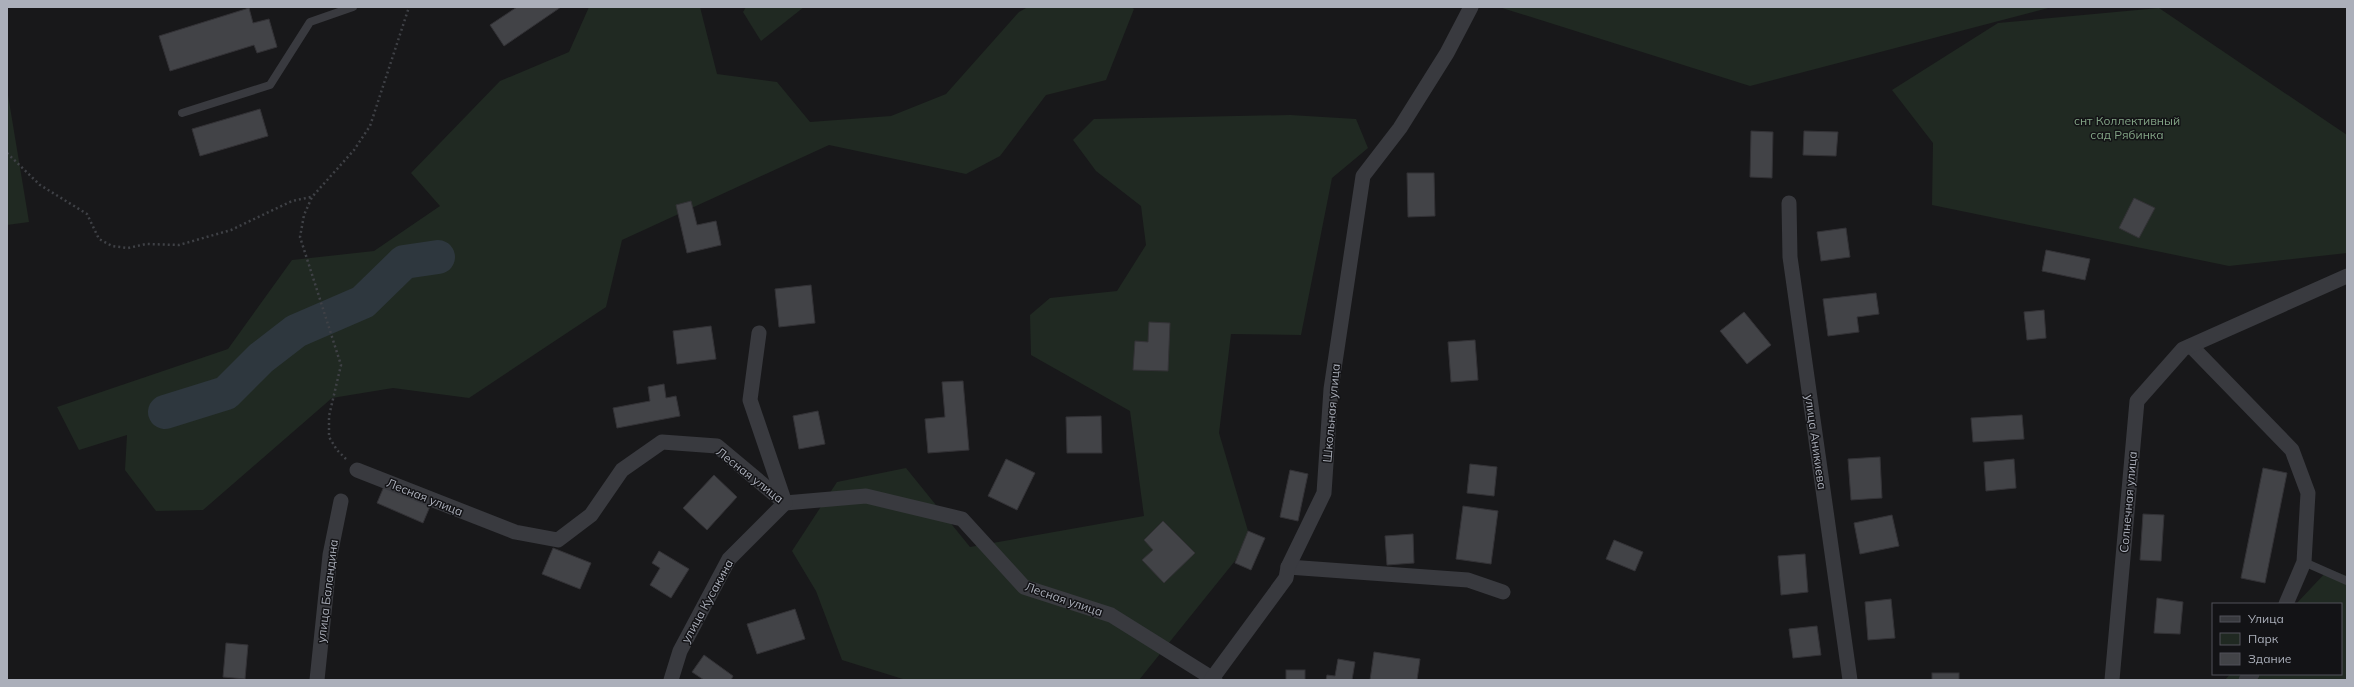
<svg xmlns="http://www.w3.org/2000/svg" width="2354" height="687" font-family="Mulish,sans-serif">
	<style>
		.green { fill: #202922 }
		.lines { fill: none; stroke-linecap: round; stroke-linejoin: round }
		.river { stroke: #2e373e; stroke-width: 34 }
		.building { fill: #424347; stroke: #333236 }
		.path { stroke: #3f4146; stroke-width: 2.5; stroke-dasharray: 2 3; stroke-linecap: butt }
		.service { stroke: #393a3f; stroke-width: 8 }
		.minor { stroke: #393a3f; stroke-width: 15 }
		.labels { text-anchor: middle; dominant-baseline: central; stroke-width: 3; stroke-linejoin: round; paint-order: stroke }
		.park-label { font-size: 12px; fill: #83a486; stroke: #131316 }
		.street-label { font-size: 12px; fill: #abafba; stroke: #131316 }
	</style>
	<rect width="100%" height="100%" fill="#18181a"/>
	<g class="green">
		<path d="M589,7H700L717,74L777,82L810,122L891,116L946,94L1019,12L1028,7H1131L1134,9L1106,80L1046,95L1000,156L966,174L829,145L622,240L606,307L469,398L393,388L332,398L203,510L156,511L125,470L127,435L79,450L57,407L228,349L292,260L374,251L440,206L411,173L500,81L569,52Z"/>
		<path d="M746,7H804L761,41L743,12Z"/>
		<path d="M1499,7H2052L1750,86Z"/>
		<path d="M2159,8L2347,135V253L2229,266L1932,205L1933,143L1892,90L1998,23Z"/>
		<path d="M7,89L29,222L7,225Z"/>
		<path d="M1290,115L1356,119L1368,148L1332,178L1301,335L1231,334L1219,433L1251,541L1139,680H906L842,660L816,591L792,551L837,482L906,468L970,547L1144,516L1130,411L1031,355L1030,315L1050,298L1117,291L1146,245L1141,206L1096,171L1073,140L1094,119Z"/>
		<path d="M2329,569L2347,576V680H2225L2230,674H2341V604H2296Z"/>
	</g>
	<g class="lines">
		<path class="river" d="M165,412L226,393L261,358L296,331L363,302L404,262L438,257"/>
	</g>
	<g class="building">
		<path d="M517,7H561L504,46L490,25Z"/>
		<path d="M249,8L253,23L269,19L277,47L257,53L254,45L170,71L159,36Z"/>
		<path d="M260,109L268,136L200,156L192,129Z"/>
		<path d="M1751,131L1773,132L1772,178L1750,177Z"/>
		<path d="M1804,131L1838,132L1836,156L1803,155Z"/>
		<path d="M1407,173H1434L1435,216L1408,217Z"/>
		<path d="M2134,198L2155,208L2139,238L2119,228Z"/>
		<path d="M691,201L697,225L716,221L721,245L687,253L676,205Z"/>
		<path d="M1846,228L1850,257L1821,261L1817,232Z"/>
		<path d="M2046,250L2090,259L2085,280L2042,271Z"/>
		<path d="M811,285L815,323L779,327L775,289Z"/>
		<path d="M1876,293L1879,314L1857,317L1859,332L1828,336L1823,299Z"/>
		<path d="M2044,310L2046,338L2027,340L2024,312Z"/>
		<path d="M1744,312L1771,345L1747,364L1720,331Z"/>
		<path d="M1149,322L1170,323L1168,371L1133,370L1135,341L1148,342Z"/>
		<path d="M711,326L716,359L677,364L673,331Z"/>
		<path d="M1475,340L1478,380L1451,382L1448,342Z"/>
		<path d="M963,381L969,450L928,453L925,419L945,417L942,382Z"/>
		<path d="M664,384L666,398L676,396L680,416L617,428L613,408L650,401L648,387Z"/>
		<path d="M818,411L825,444L799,449L793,416Z"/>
		<path d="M2022,415L2024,439L1973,442L1971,418Z"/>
		<path d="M1101,416L1102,453H1067L1066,417Z"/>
		<path d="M1880,457L1882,498L1851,500L1848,459Z"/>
		<path d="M1006,459L1035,473L1017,510L988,496Z"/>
		<path d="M2014,459L2016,488L1986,491L1984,462Z"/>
		<path d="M1470,464L1497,467L1494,496L1467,493Z"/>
		<path d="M2263,468L2287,473L2265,583L2241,578Z"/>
		<path d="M1290,470L1308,474L1298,521L1280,517Z"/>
		<path d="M714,475L737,497L707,530L683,508Z"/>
		<path d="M385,484L431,504L423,523L377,503Z"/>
		<path d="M1463,506L1498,511L1491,564L1456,559Z"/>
		<path d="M2143,514L2164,515L2161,561L2140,560Z"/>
		<path d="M1892,515L1899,546L1860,554L1854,523Z"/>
		<path d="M1163,521L1195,553L1164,583L1142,560L1153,550L1144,540Z"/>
		<path d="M1248,531L1265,538L1251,570L1235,563Z"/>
		<path d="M1413,534L1414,563L1387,565L1385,536Z"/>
		<path d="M1614,540L1643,552L1635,571L1606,559Z"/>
		<path d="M553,548L591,563L580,589L542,574Z"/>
		<path d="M659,551L689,569L671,598L650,585L660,568L652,563Z"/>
		<path d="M1805,554L1808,592L1781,595L1778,556Z"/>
		<path d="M2157,598L2183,602L2180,634L2154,633Z"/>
		<path d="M1891,599L1895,638L1868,640L1865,602Z"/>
		<path d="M795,609L805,639L757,654L747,624Z"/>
		<path d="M1817,626L1821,655L1793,658L1789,629Z"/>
		<path d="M226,643L248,645L245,679L223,677Z"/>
		<path d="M1374,652L1420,659L1417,680H1370Z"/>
		<path d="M704,655L733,676L731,680H704L692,672Z"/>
		<path d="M1338,659L1355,662L1352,680H1326L1327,675L1335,676Z"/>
		<rect x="1286" y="670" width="19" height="10"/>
		<rect x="1932" y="673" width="27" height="7"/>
	</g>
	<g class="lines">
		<g class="path">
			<path d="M7,153L40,185L87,214L99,239L112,246L128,248L146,244L179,245L231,230L292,201L311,197"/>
			<path d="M346,459L337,450L329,437V416L341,365L300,237L304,215L312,197L354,150L370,126L409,7"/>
		</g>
		<g class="service">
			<path d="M182,113L270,85L310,22L353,7"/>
			<path d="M2304,562L2347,581"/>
		</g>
		<g class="minor">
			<path d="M1789,203L1790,257L1850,680"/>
			<path d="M2191,346L2292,450L2308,493L2304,562L2286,604"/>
			<path d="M357,470L515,532L558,540L591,515L622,470L662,442L717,446L785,503L866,496L962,519L1024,587L1111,615L1215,680"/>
			<path d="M1288,567L1468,580L1503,592"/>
			<path d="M317,680L330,555L341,501"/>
			<path d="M671,680L680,651L729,559L785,503L750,400L759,333"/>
			<path d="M1211,680L1286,578L1288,567L1324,493L1331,389L1363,176L1400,128L1447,53L1471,7"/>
			<path d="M2112,680L2137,401L2183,349L2347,276"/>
			<path d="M2246,680L2252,674"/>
		</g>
	</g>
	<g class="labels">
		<g class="park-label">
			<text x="2127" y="120">снт Коллективный<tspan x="2127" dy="14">сад Рябинка</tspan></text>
		</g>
		<g class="street-label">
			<text transform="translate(1331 413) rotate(-85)">Школьная улица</text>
			<text transform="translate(1816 442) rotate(82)">улица Аникиева</text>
			<text transform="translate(750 475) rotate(38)">Лесная улица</text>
			<text transform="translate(425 497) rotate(22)">Лесная улица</text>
			<text transform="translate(2128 502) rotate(-85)">Солнечная улица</text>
			<text transform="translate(327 591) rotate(-83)">улица Баландина</text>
			<text transform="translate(1064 599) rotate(19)">Лесная улица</text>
			<text transform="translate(707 601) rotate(-61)">улица Кусакина</text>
		</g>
	</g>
	<rect width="2354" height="687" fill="none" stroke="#abafba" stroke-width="16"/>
	<rect x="2212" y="603" width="130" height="72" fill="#131316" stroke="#505158"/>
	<rect x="2220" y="616" width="20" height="6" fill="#393a3f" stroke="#505158"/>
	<text x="2248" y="623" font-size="12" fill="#abafba">Улица</text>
	<rect x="2220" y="633" width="20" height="12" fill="#202922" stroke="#505158"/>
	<text x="2248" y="643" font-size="12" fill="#abafba">Парк</text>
	<rect x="2220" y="653" width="20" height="12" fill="#424347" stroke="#505158"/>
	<text x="2248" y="663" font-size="12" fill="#abafba">Здание</text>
</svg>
